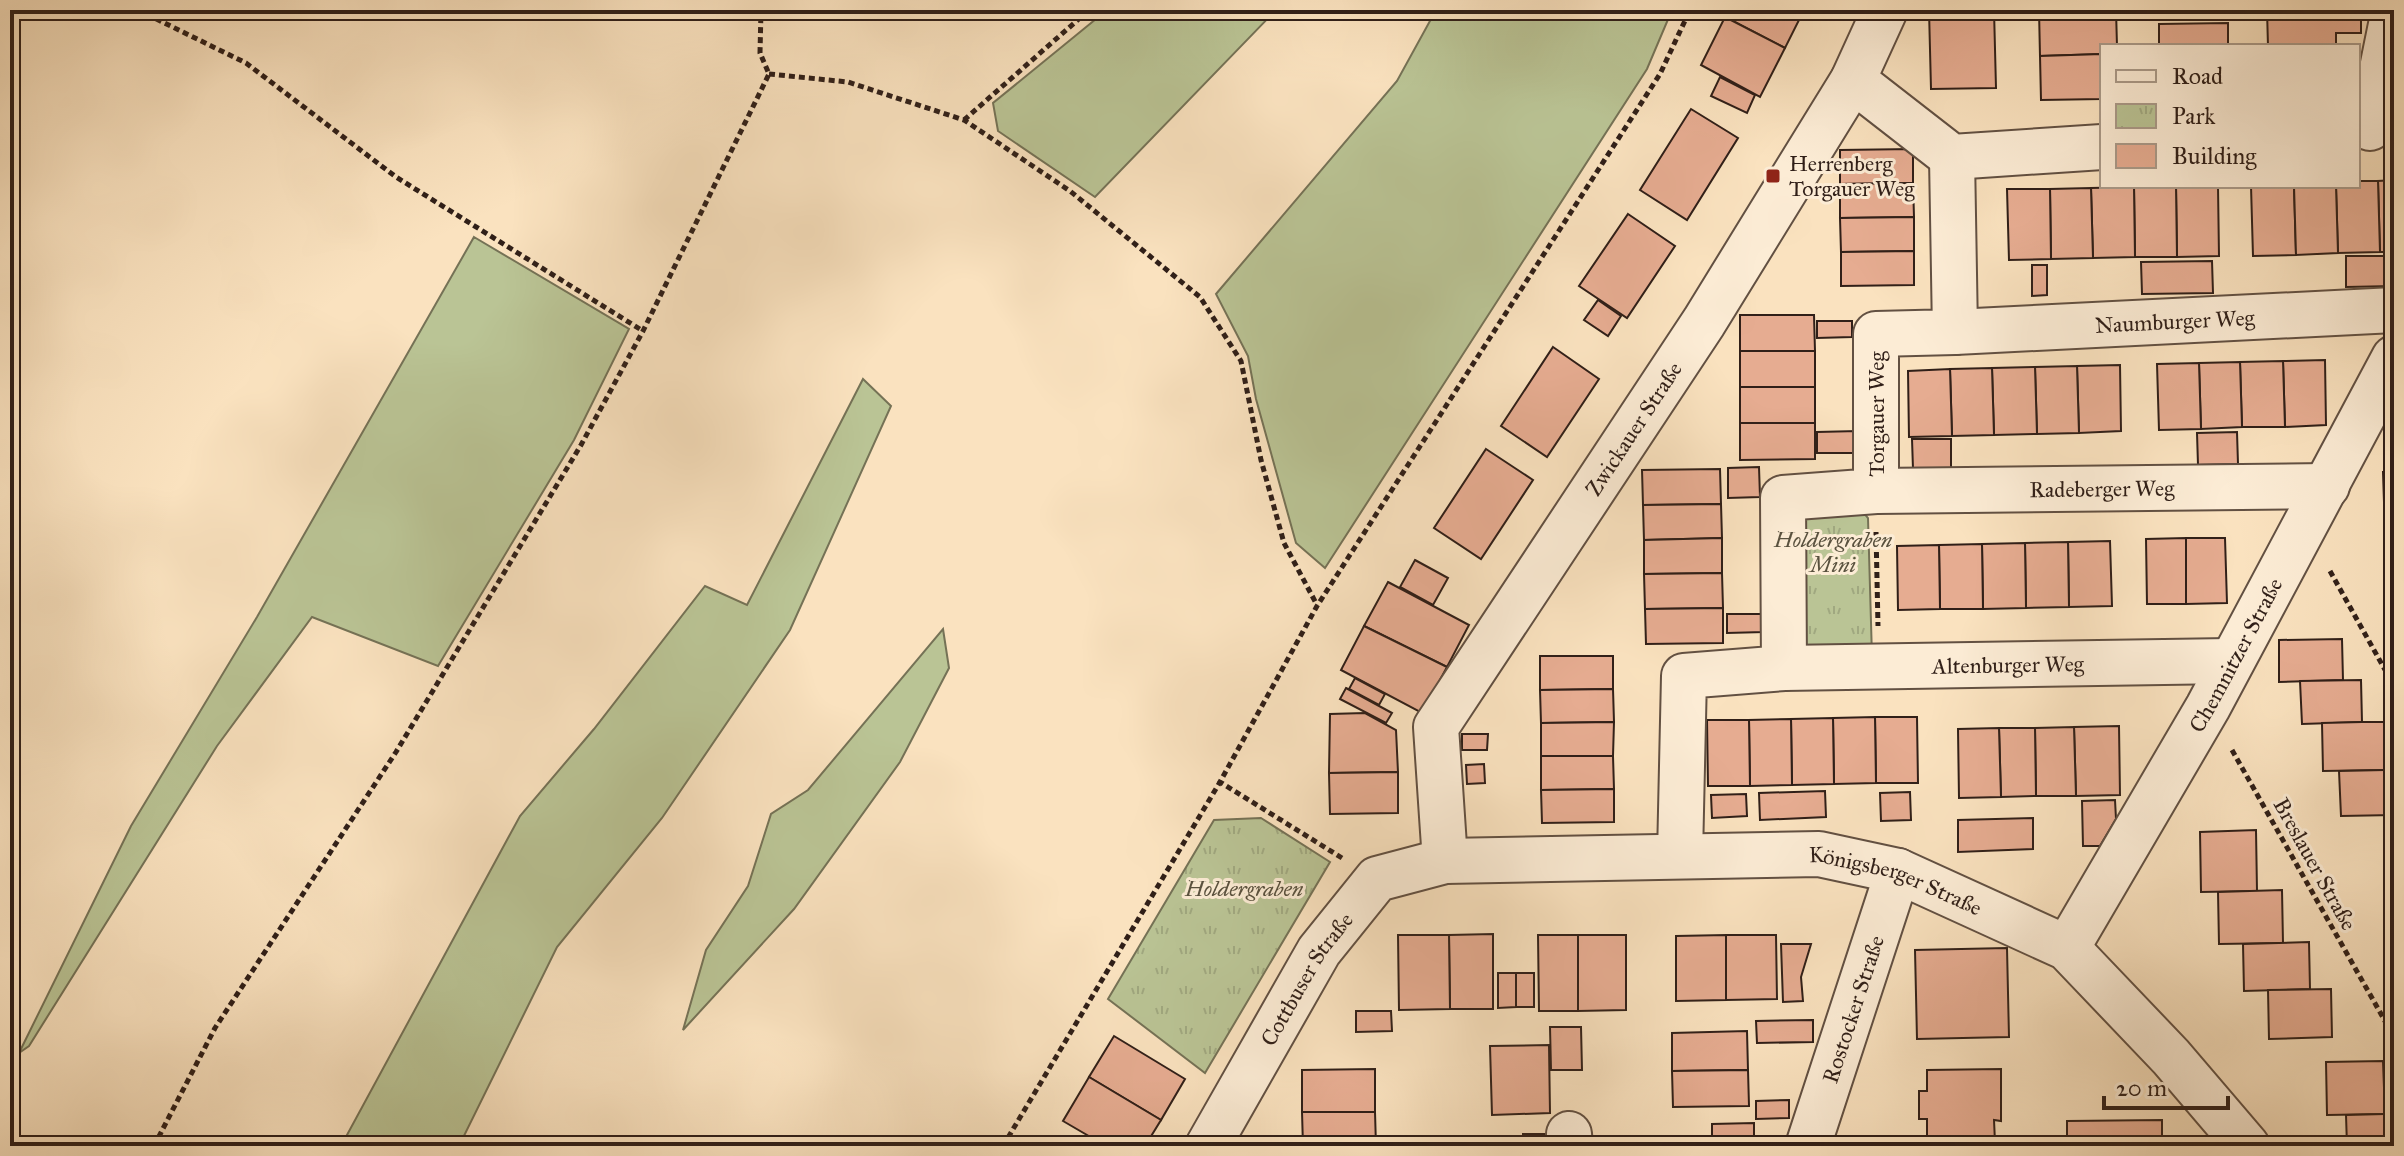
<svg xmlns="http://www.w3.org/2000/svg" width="2404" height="1156" font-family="'IM FELL Great Primer',serif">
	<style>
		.grass { fill: #bac495; stroke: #757256; stroke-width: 2 }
		.park { fill: url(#park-tufts); stroke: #757256; stroke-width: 2 }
		.building { fill: #e6ac91; stroke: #301f18; stroke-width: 2 }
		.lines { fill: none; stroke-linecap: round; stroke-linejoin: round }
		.minor-casing { stroke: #625042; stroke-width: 48 }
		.path { stroke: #301f18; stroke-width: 5; stroke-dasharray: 6 4; stroke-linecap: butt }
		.minor { stroke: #fcecd5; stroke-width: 44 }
		.poi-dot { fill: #8f2418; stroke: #fcecd5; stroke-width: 3 }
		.labels { text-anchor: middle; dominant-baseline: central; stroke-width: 6; stroke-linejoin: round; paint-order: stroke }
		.poi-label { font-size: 22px; fill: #301f18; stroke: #fcecd5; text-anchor: start }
		.street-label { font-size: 22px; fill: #301f18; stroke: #fcecd5 }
		.park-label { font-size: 22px; font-style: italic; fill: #59513e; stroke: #fcecd5 }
	</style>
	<defs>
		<pattern id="park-tufts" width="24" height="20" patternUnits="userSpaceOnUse" patternTransform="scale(2)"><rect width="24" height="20" fill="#bac495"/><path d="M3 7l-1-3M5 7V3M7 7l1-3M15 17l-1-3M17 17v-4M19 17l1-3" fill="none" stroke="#a0a880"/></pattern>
	</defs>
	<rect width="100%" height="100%" fill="#fae2bf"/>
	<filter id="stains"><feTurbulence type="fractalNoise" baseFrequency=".0025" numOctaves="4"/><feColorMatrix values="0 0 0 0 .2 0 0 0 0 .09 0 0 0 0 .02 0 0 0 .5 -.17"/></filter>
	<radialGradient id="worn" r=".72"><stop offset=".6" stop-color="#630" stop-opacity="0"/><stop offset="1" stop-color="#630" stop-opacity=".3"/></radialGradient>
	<g class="grass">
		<path d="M1107,10H1276L1095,197L998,131L993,103Z"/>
		<path d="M1436,10H1672L1647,69L1325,568L1296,543L1256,399L1248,356L1216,294L1397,81Z"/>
		<path d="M474,237L629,329L574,440L438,666L312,617L217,746L29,1046L19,1053L131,826L257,617Z"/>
		<path d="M863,379L891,406L790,630L662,818L557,947L459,1146H341L520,816L594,729L705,586L747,605Z"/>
		<path d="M943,629L949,668L900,762L794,909L683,1030L706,950L748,886L771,814L808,790Z"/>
	</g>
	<g class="park">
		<path d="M1863,512L1868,518L1872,657L1801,649L1803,516Z"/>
		<path d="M1261,818L1330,862L1205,1073L1108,999L1214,820Z"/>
	</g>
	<g class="building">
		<path d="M1729,10H1804L1785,48L1725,17Z"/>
		<path d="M1929,10H1994L1996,88L1931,89Z"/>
		<path d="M2039,10H2116L2117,46H2102V54L2040,56Z"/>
		<path d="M2267,10H2361V33H2336V46H2268Z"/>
		<path d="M1725,17L1785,48L1760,97L1701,65Z"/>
		<path d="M2228,23V46H2159V24Z"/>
		<path d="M2102,54V99L2041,100L2040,56Z"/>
		<path d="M1720,77L1755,95L1747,113L1711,96Z"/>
		<path d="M1691,109L1738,138L1687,220L1640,190Z"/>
		<path d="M1913,149V183L1840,184V150Z"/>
		<path d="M2394,180V252H2380L2378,181Z"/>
		<path d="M2358,181H2378L2380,252L2338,253L2336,186H2358Z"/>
		<path d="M1913,183L1914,217L1840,218V184Z"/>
		<path d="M2176,186H2218L2219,256L2177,257Z"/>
		<path d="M2176,186L2177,257H2135L2134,187Z"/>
		<path d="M2251,186H2294L2296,255L2253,256Z"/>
		<path d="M2294,186H2336L2338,253L2296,255Z"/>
		<path d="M2134,187L2135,257L2093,258L2091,188Z"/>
		<path d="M2091,188L2093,258L2051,259L2050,189Z"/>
		<path d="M2007,189H2050L2051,259L2009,260Z"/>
		<path d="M1628,214L1675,246L1627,318L1579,286Z"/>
		<path d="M1914,217V251L1841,252L1840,218Z"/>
		<path d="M1914,251V285L1841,286V252Z"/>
		<path d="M2346,256H2394V286L2346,287Z"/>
		<path d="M2212,261L2213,293L2142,294L2141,262Z"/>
		<path d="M2032,265H2047V295L2032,296Z"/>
		<path d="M1598,300L1621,316L1608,336L1584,320Z"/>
		<path d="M1740,315H1814L1815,351H1740Z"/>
		<path d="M1817,321H1852V337L1817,338Z"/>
		<path d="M1553,347L1599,379L1547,457L1501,426Z"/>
		<rect x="1740" y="351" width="75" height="36"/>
		<path d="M2325,360L2326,425L2285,427L2283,361Z"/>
		<path d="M2283,361L2285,427H2242L2240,362Z"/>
		<path d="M2240,362L2242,427L2201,429L2199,363Z"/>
		<path d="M2199,363L2201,429L2159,430L2157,364Z"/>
		<path d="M2120,365L2121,431L2079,433L2077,366Z"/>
		<path d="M2077,366L2079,433L2037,434L2035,367Z"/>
		<path d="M2035,367L2037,434L1994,435L1992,368Z"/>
		<path d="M1992,368L1994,435L1952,436L1950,369Z"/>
		<path d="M1950,369L1952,436L1909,437L1908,371Z"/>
		<rect x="1740" y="387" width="75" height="36"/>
		<path d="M1740,423H1815V459L1740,460Z"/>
		<path d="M1858,431V453H1817V432Z"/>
		<path d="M2237,432L2238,464L2198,465L2197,433Z"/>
		<path d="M1912,439H1951V469H1913Z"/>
		<path d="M1486,449L1533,480L1481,559L1434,528Z"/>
		<path d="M1759,467L1760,497L1728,498V468Z"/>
		<path d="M1720,469L1721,504L1643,505L1642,470Z"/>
		<path d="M2383,472H2394V532H2385Z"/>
		<path d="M1721,504L1722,538L1644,540L1643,505Z"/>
		<path d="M1722,538V573L1644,574V540Z"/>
		<path d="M2186,538H2225L2227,603L2186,604Z"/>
		<path d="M2186,538V604H2147L2146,539Z"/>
		<path d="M2110,541L2112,606L2069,607L2068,542Z"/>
		<path d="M2068,542L2069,607L2026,608L2025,543Z"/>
		<path d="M2025,543L2026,608L1983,609L1982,544Z"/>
		<path d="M1982,544L1983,609H1940L1939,545Z"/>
		<path d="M1939,545L1940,609L1898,610L1897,546Z"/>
		<path d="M1415,560L1448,578L1433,605L1400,587Z"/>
		<path d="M1722,573L1723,608L1645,609L1644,574Z"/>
		<path d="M1388,582L1469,625L1447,667L1364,626Z"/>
		<path d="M1723,608V643L1646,644L1645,609Z"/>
		<path d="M1727,614H1764V632L1727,633Z"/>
		<path d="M1364,626L1447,667L1422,713L1341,670Z"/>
		<path d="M2342,639L2343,680L2279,682V640Z"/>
		<path d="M1540,656H1613V689L1540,690Z"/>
		<path d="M1355,678L1385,694L1379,705L1349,689Z"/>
		<path d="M2361,680L2362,722L2302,724L2300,681Z"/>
		<path d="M1346,688L1392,713L1386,723L1340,699Z"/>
		<path d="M1613,689L1614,722L1541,723L1540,690Z"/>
		<path d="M1365,713L1396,730L1398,772L1329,773L1330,714Z"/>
		<path d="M1875,717H1917L1918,783H1876Z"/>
		<path d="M1875,717L1876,783L1834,784L1833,718Z"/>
		<path d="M1833,718L1834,784L1792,785L1791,719Z"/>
		<path d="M1791,719L1792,785L1750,786L1749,720Z"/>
		<path d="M1707,720H1749L1750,786H1708Z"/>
		<path d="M1614,722L1613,756H1541V723Z"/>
		<path d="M2362,722H2384L2385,770L2323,771L2322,723Z"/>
		<path d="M2119,726L2120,795L2076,796L2074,727Z"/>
		<path d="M2074,727L2076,796H2036L2035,728Z"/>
		<path d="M1999,728H2035L2036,796L2001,797Z"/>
		<path d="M1999,728L2001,797L1959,798L1958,729Z"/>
		<path d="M1462,734H1488L1487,750H1462Z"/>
		<path d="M1541,756H1613L1614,789L1541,790Z"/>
		<path d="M1484,764L1485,783L1467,784L1466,765Z"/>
		<path d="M2385,770H2394V815L2341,816L2339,771Z"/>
		<path d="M1398,772V813L1330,814L1329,773Z"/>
		<path d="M1614,789V822L1542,823L1541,790Z"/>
		<path d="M1825,791L1826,817L1760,820L1759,793Z"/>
		<path d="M1910,792L1911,820L1881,821L1880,793Z"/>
		<path d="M1746,794L1747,816L1712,818L1711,795Z"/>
		<path d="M2115,800L2116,819L2100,846H2083L2082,801Z"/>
		<path d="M2033,818V849L1958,852V820Z"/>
		<path d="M2256,830L2257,891L2201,892L2200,832Z"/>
		<path d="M2282,890L2283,943L2219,944L2218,892Z"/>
		<path d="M1493,934V1009H1450L1449,935Z"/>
		<path d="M1398,935H1449L1450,1009L1399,1010Z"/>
		<path d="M1538,935H1578V1011H1539Z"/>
		<path d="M1578,935H1626V1010L1578,1011Z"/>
		<path d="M1726,935V1000L1676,1001V936Z"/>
		<path d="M1726,935H1776L1777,999L1726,1000Z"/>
		<path d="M2309,942L2310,989L2244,991L2243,944Z"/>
		<path d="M1781,944H1811L1801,977L1803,1001L1783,1002Z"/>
		<path d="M2007,948L2009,1037L1917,1039L1915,950Z"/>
		<path d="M1498,973H1516V1007L1498,1008Z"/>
		<rect x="1516" y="973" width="18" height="34"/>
		<path d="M2331,989L2332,1037L2269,1039L2268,990Z"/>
		<path d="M1356,1011H1391L1392,1031L1356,1032Z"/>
		<path d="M1813,1020V1042L1757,1043L1756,1021Z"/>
		<path d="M1550,1027H1581L1582,1070H1551Z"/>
		<path d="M1747,1031L1748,1070L1672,1071V1033Z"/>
		<path d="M1114,1036L1185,1079L1161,1120L1089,1077Z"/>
		<path d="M1549,1045L1550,1113L1492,1115L1490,1046Z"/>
		<path d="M2383,1061L2385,1114L2327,1115L2326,1062Z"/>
		<path d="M1375,1069V1112H1302V1070Z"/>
		<path d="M2001,1069V1121L1994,1120L1995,1142L1927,1143V1119H1919V1091H1927V1070Z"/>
		<path d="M1748,1070L1749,1106L1673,1107L1672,1071Z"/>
		<path d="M1089,1077L1161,1120L1145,1146H1106L1063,1121Z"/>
		<path d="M1789,1100V1118L1756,1119V1101Z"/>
		<path d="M1302,1112H1375L1376,1146H1303Z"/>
		<path d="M2385,1114H2394V1146H2347L2346,1115Z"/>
		<path d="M2162,1120V1146H2067V1121Z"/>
		<path d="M1754,1123V1139L1712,1140V1124Z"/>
		<path d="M1523,1134H1557L1558,1146H1523Z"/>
		<path d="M1720,1140V1146H1668V1141Z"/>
	</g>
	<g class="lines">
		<defs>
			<g id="minor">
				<path d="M1853,80L1952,157L2102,147"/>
				<path d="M2370,128L2394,10"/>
				<path id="s1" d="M1955,332L2394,310"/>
				<path id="s2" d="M1876,491L2327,486"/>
				<path id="s3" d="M1784,668L2230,661"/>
				<path d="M1680,856L1684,676L1784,668L1783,498L1876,491V334L1955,332L1952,157"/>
				<path id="s4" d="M1445,861L1436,727L1704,322L1853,80L1885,10"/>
				<path id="s5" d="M2067,948L2208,707L2394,358"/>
				<path d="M1569,1134L1570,1146"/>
				<path id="s6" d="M1208,1146L1319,951L1377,879L1445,861L1819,854L1898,871L2067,948L2171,1057L2247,1146"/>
				<path id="s7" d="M1808,1146L1898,871"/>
			</g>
		</defs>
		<use href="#minor" class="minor-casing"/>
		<g class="path">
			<path d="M138,10L246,63L396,177L643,331"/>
			<path d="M769,74L848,82L964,120L1070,191L1200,297L1241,361L1261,460L1284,543L1317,605"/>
			<path d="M964,120L1089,10"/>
			<path d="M1876,532L1878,626"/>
			<path d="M2330,571L2394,686"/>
			<path d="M2232,750L2394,1037"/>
			<path d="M1342,858L1220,782L1317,606L1660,74L1690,10"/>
			<path d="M154,1146L215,1028L396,752L581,445L643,331L769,74L760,53L761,10"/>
			<path d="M1003,1146L1220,782"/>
		</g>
		<use href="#minor" class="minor"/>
	</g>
	<rect class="poi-dot" x="1765" y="168" width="16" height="16" rx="4"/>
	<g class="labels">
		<g class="poi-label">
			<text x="1789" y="163">Herrenberg<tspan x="1789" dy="25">Torgauer Weg</tspan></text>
		</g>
		<g class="street-label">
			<text stroke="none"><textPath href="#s1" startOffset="220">Naumburger Weg</textPath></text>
			<text transform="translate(1876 414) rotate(-90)">Torgauer Weg</text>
			<text stroke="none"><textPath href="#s4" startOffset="492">Zwickauer Straße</textPath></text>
			<text stroke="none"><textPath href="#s2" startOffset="226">Radeberger Weg</textPath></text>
			<text stroke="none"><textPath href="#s5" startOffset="338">Chemnitzer Straße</textPath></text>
			<text stroke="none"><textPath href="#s3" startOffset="224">Altenburger Weg</textPath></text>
			<text transform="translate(2315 864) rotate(61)">Breslauer Straße</text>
			<text stroke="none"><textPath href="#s6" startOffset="842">Königsberger Straße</textPath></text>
			<text stroke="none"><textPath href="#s6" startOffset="194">Cottbuser Straße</textPath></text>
			<text stroke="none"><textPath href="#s7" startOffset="144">Rostocker Straße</textPath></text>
		</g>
		<g class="park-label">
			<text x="1833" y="539">Holdergraben<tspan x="1833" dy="25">Mini</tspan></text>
			<text x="1244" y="888">Holdergraben</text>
		</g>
	</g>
	<rect width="2404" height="1156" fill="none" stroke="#fae2bf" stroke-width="40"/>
	<rect x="12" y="12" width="2380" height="1132" fill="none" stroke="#301f18" stroke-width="4"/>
	<rect x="20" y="20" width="2364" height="1116" fill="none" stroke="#301f18" stroke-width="2"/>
	<rect x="2100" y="44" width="260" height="144" fill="#fcecd5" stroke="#aa9a89" stroke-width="2"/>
	<rect x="2116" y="70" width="40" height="12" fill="#fcecd5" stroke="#aa9a89" stroke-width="2"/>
	<text x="2172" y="84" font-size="24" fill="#301f18">Road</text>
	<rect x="2116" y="104" width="40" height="24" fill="url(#park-tufts)" stroke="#aa9a89" stroke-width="2"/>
	<text x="2172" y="124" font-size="24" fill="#301f18">Park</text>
	<rect x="2116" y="144" width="40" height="24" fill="#e6ac91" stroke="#aa9a89" stroke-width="2"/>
	<text x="2172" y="164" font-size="24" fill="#301f18">Building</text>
	<path d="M2104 1096v12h124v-12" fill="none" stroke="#301f18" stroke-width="4"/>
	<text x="2116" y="1096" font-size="24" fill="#301f18" stroke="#fcecd5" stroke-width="6" paint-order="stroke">20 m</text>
	<rect width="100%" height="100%" filter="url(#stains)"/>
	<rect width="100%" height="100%" fill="url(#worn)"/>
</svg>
